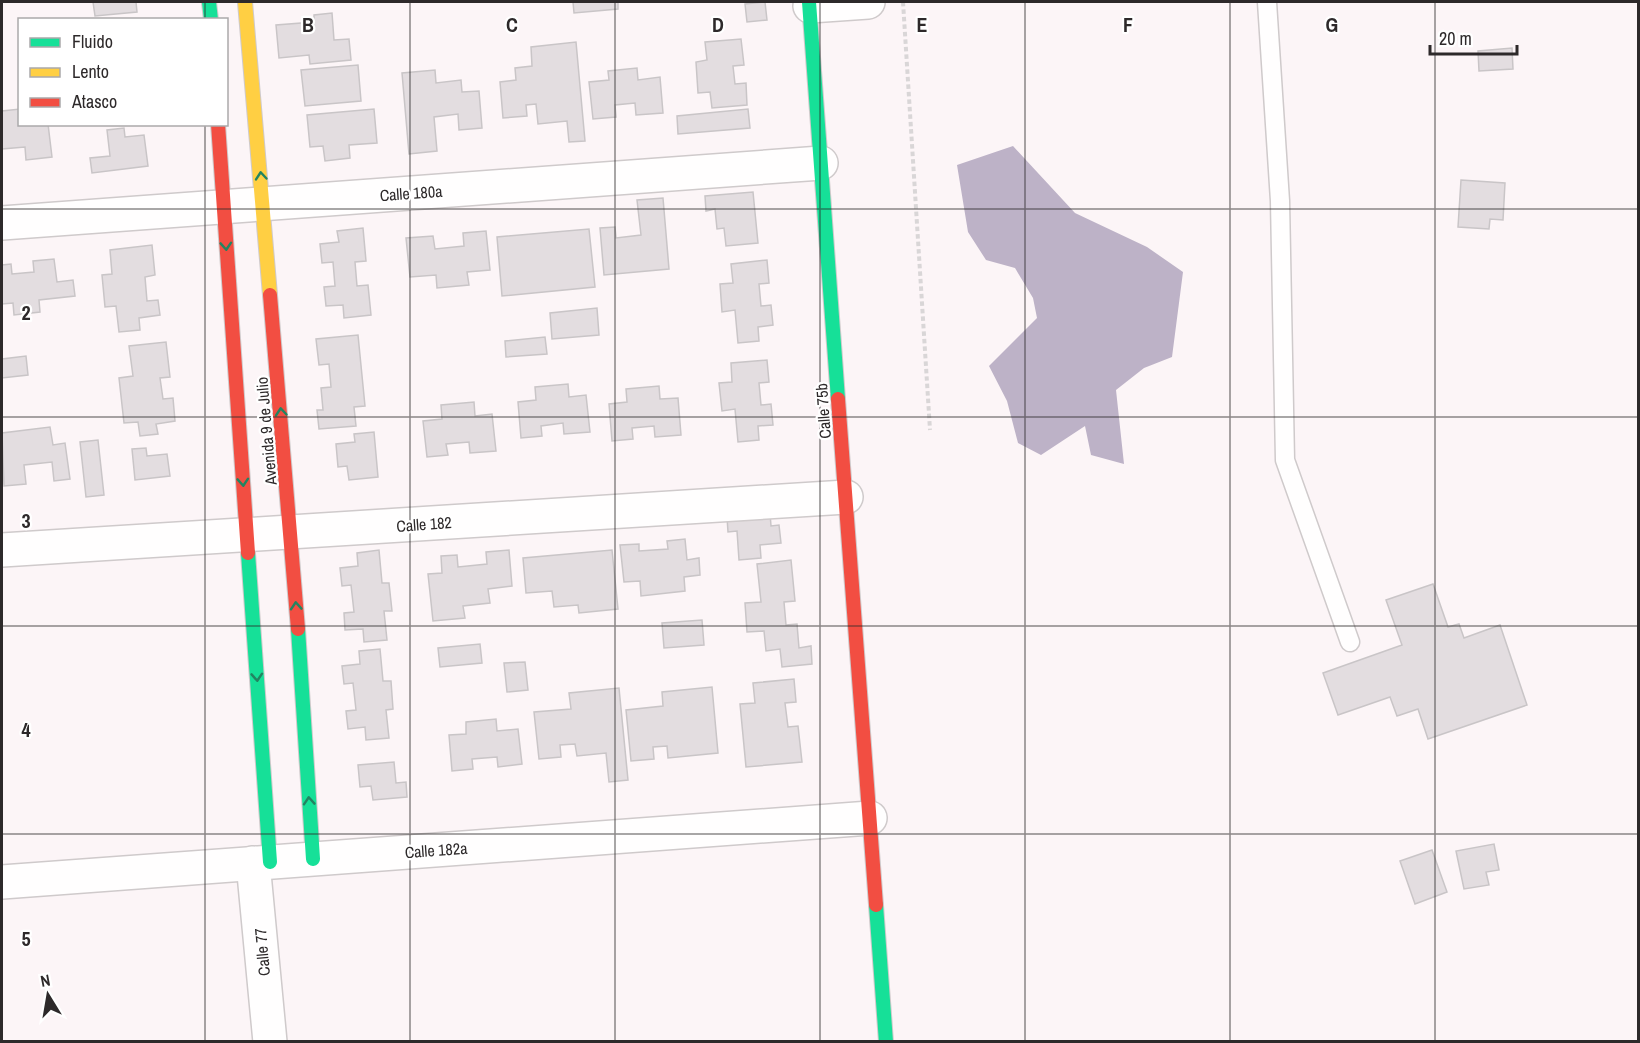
<svg xmlns="http://www.w3.org/2000/svg" width="1640" height="1043" font-family="'Archivo Narrow',sans-serif">
	<style>
		.water { fill: #bdb2c7 }
		.building { fill: #e3dde0; stroke: #c9c5c7; stroke-width: 1.5 }
		.lines { fill: none; stroke-linecap: round; stroke-linejoin: round }
		.lane-casing { stroke: #cfcacb; stroke-width: 21 }
		.street-casing { stroke: #cfcacb; stroke-width: 36 }
		.fast-casing { stroke: #cfcacb; stroke-width: 16 }
		.slow-casing { stroke: #cfcacb; stroke-width: 16 }
		.jam-casing { stroke: #cfcacb; stroke-width: 16 }
		.path { stroke: #d9d6d7; stroke-width: 4; stroke-dasharray: 4.5 3; stroke-linecap: butt }
		.lane { stroke: #fffefe; stroke-width: 18 }
		.street { stroke: #fffefe; stroke-width: 33 }
		.fast { stroke: #16e098; stroke-width: 14 }
		.slow { stroke: #ffcf43; stroke-width: 14 }
		.jam { stroke: #f24e42; stroke-width: 14 }
		.oneway { stroke: #228461 }
		.grid { fill: none; stroke: #2d292a; stroke-width: 1.5; stroke-opacity: 0.55 }
		.labels { text-anchor: middle; dominant-baseline: central; stroke-width: 4.5; stroke-linejoin: round; paint-order: stroke }
		.street-label { font-size: 16px; fill: #2d292a; stroke: #fff }
		.grid-label { font-size: 20px; text-anchor: middle; font-weight: bold; fill: #2d292a; stroke: #fff; stroke-width: 4.5; stroke-linejoin: round; paint-order: stroke }
	</style>
	<rect width="100%" height="100%" fill="#fcf5f7"/>
	<path class="water" d="M1013,146L1075,213L1147,247L1183,272L1172,357L1144,368L1116,390L1124,464L1091,455L1085,426L1041,455L1018,443L1007,401L989,366L1037,318L1033,298L1015,268L986,260L968,232L957,165Z"/>
	<g class="building">
		<path d="M93,2H136L137,12L95,16Z"/>
		<path d="M573,2H618V9L574,13Z"/>
		<path d="M765,2L767,20L747,22L745,4Z"/>
		<path d="M332,13L334,40L349,39L351,60L310,64L309,55L279,58L276,25L314,22V15Z"/>
		<path d="M741,39L744,65L733,66L735,84L746,83L747,105L712,108L710,92L698,93L696,62L707,60L705,42Z"/>
		<path d="M576,42L585,141L569,142L567,121L538,124L536,104L526,105L527,116L503,118L500,82L516,80L515,68L532,66L531,47Z"/>
		<path d="M1512,48L1513,69L1479,71L1478,51Z"/>
		<path d="M358,65L361,101L305,106L301,70Z"/>
		<path d="M637,68L638,80L660,77L663,113L636,115L635,103L615,105L616,117L593,119L589,82L609,80L608,71Z"/>
		<path d="M435,70L436,83L461,80L462,92L479,91L482,128L459,130L458,114L434,117L437,151L409,154L402,73Z"/>
		<path d="M20,109V124H48L52,157L26,160L25,147L2,149V163V111Z"/>
		<path d="M374,109L377,143L349,145L350,158L325,161L323,146L310,147L307,115Z"/>
		<path d="M748,109L750,128L678,134L677,116Z"/>
		<path d="M124,128L125,137L144,135L148,166L92,173L90,158L110,156L107,130Z"/>
		<path d="M1461,180L1505,183L1503,220L1490,219L1489,229L1458,227Z"/>
		<path d="M753,192L758,243L726,246L724,228L717,229L715,209L706,211L705,196Z"/>
		<path d="M663,198L669,269L604,275L600,228L615,227L616,238L641,235L637,200Z"/>
		<path d="M363,228L366,261L355,262L357,286L368,285L371,315L344,318L343,305L326,306L324,287L335,286L333,262L322,263L320,244L339,242L337,231Z"/>
		<path d="M589,229L595,287L502,296L497,237Z"/>
		<path d="M486,231L490,270L467,272L469,285L437,288L436,275L410,277L406,238L433,236L435,249L464,246L463,233Z"/>
		<path d="M152,245L155,275L145,277L147,301L158,300L160,315L139,318L140,330L119,332L116,306L105,307L102,275L112,274L110,250Z"/>
		<path d="M54,259L57,282L73,280L75,296L39,300L40,312L14,315L13,303L2,304V265L11,264L12,274L34,272L33,261Z"/>
		<path d="M767,260L769,283L759,284L761,306L771,305L773,325L758,327L759,341L738,343L735,310L722,312L720,284L733,283L731,264Z"/>
		<path d="M597,308L599,335L552,339L550,313Z"/>
		<path d="M358,335L365,406L354,407L356,426L319,429L317,410H323L321,388L331,387L329,364L319,365L316,339Z"/>
		<path d="M545,337L547,354L506,357L505,341Z"/>
		<path d="M166,342L170,377L160,378L163,399L173,398L175,421L156,424L158,434L140,436L138,422L124,423L119,378L133,376L129,346Z"/>
		<path d="M26,356L28,375L2,378V359Z"/>
		<path d="M767,360L769,382L759,383L761,405L771,404L773,425L758,426L759,440L738,442L735,409L722,411L719,383L732,382L731,363Z"/>
		<path d="M568,384L569,397L586,395L590,432L564,434L563,423L541,426L542,436L521,438L518,402L536,400L535,387Z"/>
		<path d="M659,386L660,399L678,398L681,435L655,437L654,426L632,428L633,439L612,441L609,404L627,402L626,389Z"/>
		<path d="M474,402L475,416L492,414L496,451L470,453L469,442L446,444L448,455L427,457L423,421L442,419L441,405Z"/>
		<path d="M50,427L53,445L65,443L70,479L54,481L52,462L24,465L26,484L4,486L2,433Z"/>
		<path d="M374,432L378,477L349,480L347,466L338,467L336,444L355,442L354,434Z"/>
		<path d="M98,440L104,495L86,497L80,442Z"/>
		<path d="M146,448L147,456L167,454L170,476L135,480L132,449Z"/>
		<path d="M770,513L771,526L779,525L781,543L760,545L761,558L739,560L737,531L728,532L727,517Z"/>
		<path d="M685,539L687,560L699,558L700,575L684,577L685,591L641,596L640,581L624,582L620,545L639,544V551L668,549L667,541Z"/>
		<path d="M379,550L382,583H389L392,611H384L387,640L364,642L363,629L345,630L344,613L354,612L351,585L342,586L340,568L358,566L357,553Z"/>
		<path d="M509,550L512,586L488,589L490,603L463,606L465,618L433,621L428,574L442,573L441,556L457,555L458,567L487,564L486,552Z"/>
		<path d="M612,550L618,609L579,613L578,605L554,607L552,591L526,593L523,558Z"/>
		<path d="M791,560L795,601L784,602L786,625L797,624L799,648L811,646L812,664L782,667L780,649L766,651L764,631L747,632L745,603L761,602L757,564Z"/>
		<path d="M1433,584L1448,627L1459,624L1464,638L1500,625L1527,705L1428,739L1418,709L1397,716L1390,697L1338,715L1323,673L1402,645L1386,600Z"/>
		<path d="M702,620L704,645L664,648L662,623Z"/>
		<path d="M480,644L482,663L440,667L438,648Z"/>
		<path d="M380,649L383,681H391L393,709L386,710L389,738L366,740L365,727L348,729L346,711L356,710L353,683L344,684L342,666L360,664L359,651Z"/>
		<path d="M525,662L528,690L507,692L504,663Z"/>
		<path d="M794,679L796,702L785,703L788,727L798,726L802,762L746,767L740,704L755,703L753,683Z"/>
		<path d="M712,687L718,753L668,758L667,746L653,747L654,759L631,761L626,710L663,706L662,692Z"/>
		<path d="M619,688L628,780L609,782L606,753L577,756L575,744L560,745L561,757L539,759L534,712L571,709L569,693Z"/>
		<path d="M496,719L497,731L518,729L522,764L498,767L497,757L472,759L473,769L452,771L449,735L466,734V722Z"/>
		<path d="M394,762L396,783L406,782L407,797L373,800L371,786L360,787L358,765Z"/>
		<path d="M1494,844L1499,870L1486,872L1489,885L1464,889L1456,851Z"/>
		<path d="M1432,850L1447,892L1415,904L1400,861Z"/>
	</g>
	<g class="lines">
		<defs>
			<path id="lane" d="M1267,2L1280,201L1285,460L1350,642"/>
			<g id="street">
				<path d="M810,6L868,2"/>
				<path d="M2,223L821,163"/>
				<path d="M2,550L846,497"/>
				<path d="M253,863L270,1042"/>
				<path d="M2,882L870,818"/>
			</g>
			<g id="fast">
				<path d="M209,2L211,20"/>
				<path d="M809,2L838,399"/>
				<path d="M248,553L270,862"/>
				<path d="M298,629L313,859"/>
				<path d="M876,905L886,1042"/>
			</g>
			<path id="slow" d="M245,2L270,295"/>
			<g id="jam">
				<path d="M218,124L248,553"/>
				<path d="M270,295L298,629"/>
				<path d="M838,399L876,905"/>
			</g>
		</defs>
		<use href="#lane" class="lane-casing"/>
		<use href="#street" class="street-casing"/>
		<use href="#fast" class="fast-casing"/>
		<use href="#slow" class="slow-casing"/>
		<use href="#jam" class="jam-casing"/>
		<path class="path" d="M903,2L930,430"/>
		<use href="#lane" class="lane"/>
		<use href="#street" class="street"/>
		<use href="#fast" class="fast"/>
		<use href="#slow" class="slow"/>
		<use href="#jam" class="jam"/>
	</g>
	<defs><path id="oneway-chevron" d="M-2-3.5L2.5 0L-2 3.5" fill="none" stroke-width="1.6" stroke-linecap="round" stroke-linejoin="round" transform="scale(1.5)"/></defs>
	<g class="oneway">
		<use href="#oneway-chevron" transform="translate(261 176) rotate(-95)"/>
		<use href="#oneway-chevron" transform="translate(226 246) rotate(86)"/>
		<use href="#oneway-chevron" transform="translate(281 412) rotate(-95)"/>
		<use href="#oneway-chevron" transform="translate(243 482) rotate(86)"/>
		<use href="#oneway-chevron" transform="translate(296 606) rotate(-94)"/>
		<use href="#oneway-chevron" transform="translate(257 677) rotate(86)"/>
		<use href="#oneway-chevron" transform="translate(309 801) rotate(-94)"/>
	</g>
	<path class="grid" d="M205,2V20M410,2V1042M615,2V1042M820,2V1042M1025,2V1042M1230,2V1042M1435,2V1042M205,124V1042M2,209H1638M2,417H1638M2,626H1638M2,834H1638"/>
	<g class="labels">
		<g class="street-label">
			<text transform="translate(411 193) rotate(-4)">Calle 180a</text>
			<text transform="translate(823 411) rotate(-94)">Calle 75b</text>
			<text transform="translate(266 431) rotate(-95)">Avenida 9 de Julio</text>
			<text transform="translate(424 524) rotate(-4)">Calle 182</text>
			<text transform="translate(436 850) rotate(-4)">Calle 182a</text>
			<text transform="translate(262 952) rotate(-95)">Calle 77</text>
		</g>
	</g>
	<g class="grid-label">
		<text x="308" y="32">B</text>
		<text x="512" y="32">C</text>
		<text x="718" y="32">D</text>
		<text x="922" y="32">E</text>
		<text x="1128" y="32">F</text>
		<text x="1332" y="32">G</text>
		<text x="26" y="320">2</text>
		<text x="26" y="528">3</text>
		<text x="26" y="737">4</text>
		<text x="26" y="946">5</text>
	</g>
	<rect width="1640" height="1043" fill="none" stroke="#2d292a" stroke-width="6"/>
	<rect x="18" y="18" width="210" height="108" fill="#ffffff" stroke="#aba9aa" stroke-width="1.5"/>
	<rect x="30" y="38" width="30" height="9" fill="#16e098" stroke="#aba9aa" stroke-width="1.5"/>
	<text x="72" y="48" font-size="18" fill="#2d292a">Fluido</text>
	<rect x="30" y="68" width="30" height="9" fill="#ffcf43" stroke="#aba9aa" stroke-width="1.5"/>
	<text x="72" y="78" font-size="18" fill="#2d292a">Lento</text>
	<rect x="30" y="98" width="30" height="9" fill="#f24e42" stroke="#aba9aa" stroke-width="1.5"/>
	<text x="72" y="108" font-size="18" fill="#2d292a">Atasco</text>
	<g transform="translate(48 995) rotate(349)" stroke="#ffffff" stroke-width="4.5" paint-order="stroke">
	<path d="M0-4.5L10 22L0 15L-10 22Z" fill="#2d292a"/>
	<text y="-9" font-size="16" font-weight="bold" text-anchor="middle" fill="#2d292a">N</text>
	</g>
	<path d="M1430 45v9h87v-9" fill="none" stroke="#2d292a" stroke-width="3"/>
	<text x="1439" y="45" font-size="18" fill="#2d292a" stroke="#ffffff" stroke-width="4.5" paint-order="stroke">20 m</text>
</svg>
